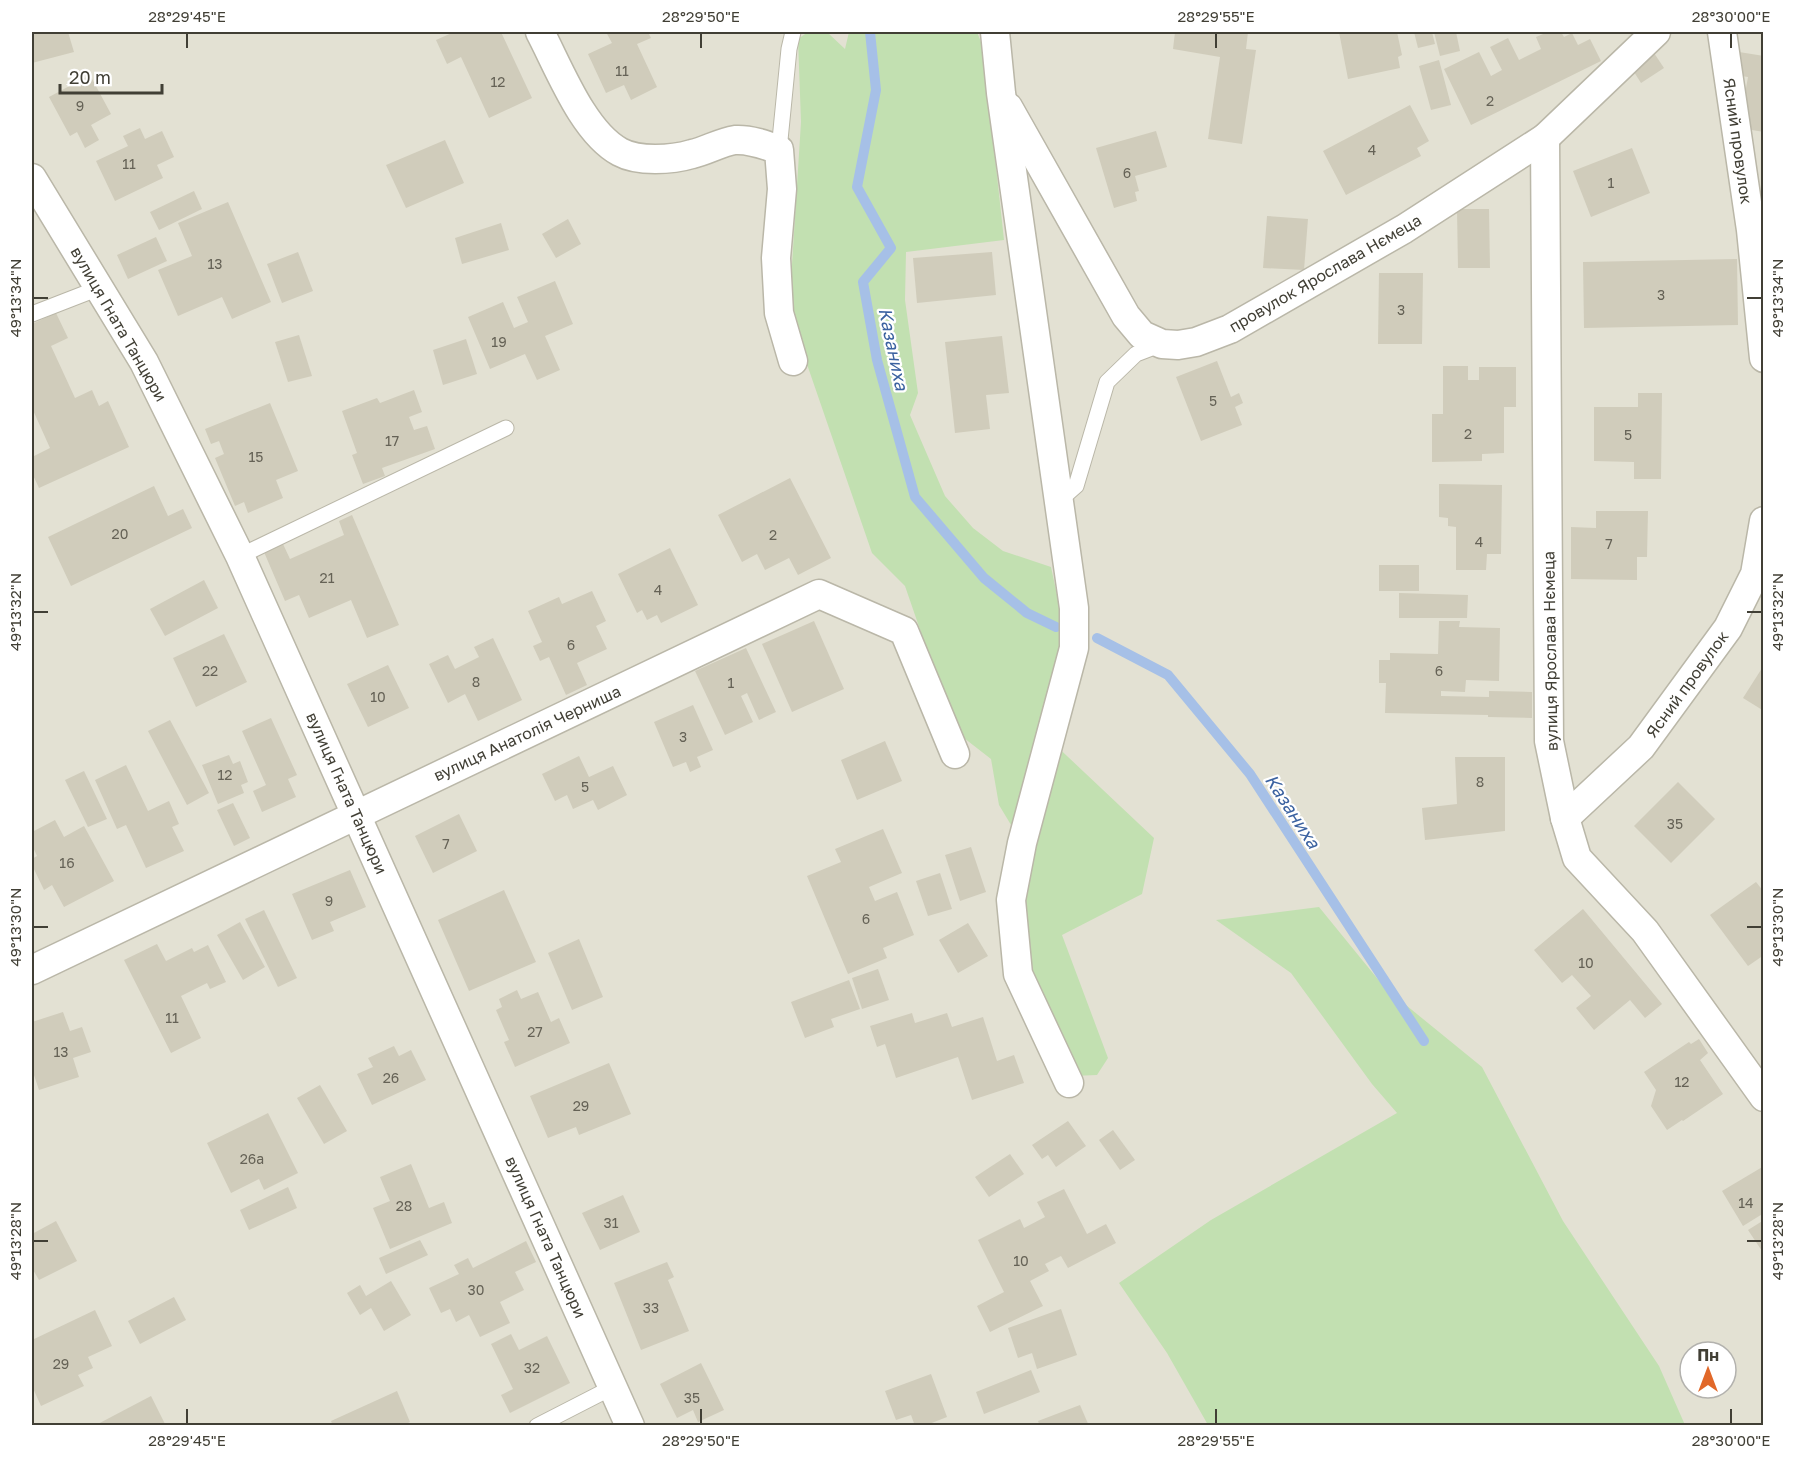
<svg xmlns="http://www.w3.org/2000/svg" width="1795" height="1457" font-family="'Golos Text',sans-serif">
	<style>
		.residential { fill: #e3e1d3; fill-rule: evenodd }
		.green { fill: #c2e0b1 }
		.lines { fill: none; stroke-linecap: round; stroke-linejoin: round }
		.stream { stroke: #a6c0e7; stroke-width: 10 }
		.building { fill: #d0ccbb }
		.service-casing { stroke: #bab7a8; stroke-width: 17 }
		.minor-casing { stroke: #bab7a8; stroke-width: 31 }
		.service { stroke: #fff; stroke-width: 15 }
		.minor { stroke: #fff; stroke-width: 28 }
		.ticks { fill: none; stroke: #413f35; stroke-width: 2 }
		.labels { text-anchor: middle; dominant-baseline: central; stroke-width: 4.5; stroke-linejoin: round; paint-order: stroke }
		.number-label { font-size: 14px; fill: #656256 }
		.street-label { font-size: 16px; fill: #413f35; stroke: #fff }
		.water-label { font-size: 18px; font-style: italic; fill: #3b62a0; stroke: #fff }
		.neatline { fill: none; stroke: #413f35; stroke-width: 2 }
		.ticks-label { font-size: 15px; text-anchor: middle; fill: #413f35 }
	</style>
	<rect width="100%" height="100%" fill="#f0eee4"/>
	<path class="residential" d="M32,32H1763V1425H32ZM1690,1352H1726V1388H1690Z"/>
	<g class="green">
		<path d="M808,32H827L845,49L849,32H977L983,47L1004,240L906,252L905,300L918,393L910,415L945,496L973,528L1003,551L1051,567L1059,604L1063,657L1049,739L1154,838L1142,894L1062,935L1108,1058L1097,1075L1072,1076L1018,974L1022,843L999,805L991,759L955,731L905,586L872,553L789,312L801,122L798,39Z"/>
		<path d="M1319,907L1385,988L1482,1067L1563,1221L1659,1366L1685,1425H1208L1167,1353L1119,1283L1211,1220L1397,1113L1372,1084L1291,973L1216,920Z"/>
	</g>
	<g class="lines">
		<g class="stream">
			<path d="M870,32L876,90L857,187L891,248L863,282L877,360L915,497L984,578L1027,613L1056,627"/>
			<path d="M1097,638L1168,675L1250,774L1424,1041"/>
		</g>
	</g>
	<g class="building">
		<path d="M32,32H68L74,52L32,63Z"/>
		<path d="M454,32H501L532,98L489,118L461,57L447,64L436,40Z"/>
		<path d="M606,32H648L651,38L637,44L657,87L631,100L624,85L606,93L588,54L612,43Z"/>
		<path d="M1175,32H1248L1246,49L1256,50L1242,144L1208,139L1220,57L1173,49Z"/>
		<path d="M1339,32H1397L1402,55L1398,57L1400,68L1348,79Z"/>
		<path d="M1414,32H1432L1435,44L1418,48Z"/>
		<path d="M1434,32H1456L1460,51L1440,56Z"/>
		<path d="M1548,32H1561L1564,37L1572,33L1578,45L1590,39L1601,61L1471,125L1444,69L1479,52L1491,76L1502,70L1490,47L1508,38L1519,60L1541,49L1536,37Z"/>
		<path d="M1652,50L1664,68L1641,83L1629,64Z"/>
		<path d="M1739,52L1764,56V132L1746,129L1742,110L1748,77L1735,75Z"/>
		<path d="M1439,60L1451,105L1431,110L1419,66Z"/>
		<path d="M90,75L111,114L91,125L99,140L85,148L77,132L70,136L49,97Z"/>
		<path d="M1410,105L1429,141L1417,148L1421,156L1346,195L1323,151Z"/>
		<path d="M140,128L145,139L162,131L174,157L157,165L163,178L115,201L96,161L128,146L123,136Z"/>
		<path d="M1156,131L1167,167L1135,176L1139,191L1135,192L1137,201L1114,208L1096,148Z"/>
		<path d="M445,140L464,183L406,208L386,165Z"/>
		<path d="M1632,148L1650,193L1591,217L1573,171Z"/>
		<path d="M194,191L202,209L159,230L150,212Z"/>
		<path d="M228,202L271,302L232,319L222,297L178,316L158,270L192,256L178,223Z"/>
		<path d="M1457,209H1489L1490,268H1458Z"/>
		<path d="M1267,216L1308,219L1304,270L1263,268Z"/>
		<path d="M568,219L581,244L556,258L542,234Z"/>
		<path d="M501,223L509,250L462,264L455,238Z"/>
		<path d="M156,237L167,261L128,279L117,255Z"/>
		<path d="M298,252L313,291L282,303L267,264Z"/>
		<path d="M992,252L996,295L917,303L913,258Z"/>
		<path d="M1737,259L1738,325L1584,328L1583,262Z"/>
		<path d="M1379,273H1423L1422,344H1378Z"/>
		<path d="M555,281L573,324L545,336L560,370L537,380L525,354L490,369L468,317L503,302L514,328L528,322L517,297Z"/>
		<path d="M56,313L68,338L51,346L75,398L92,390L99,406L108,401L129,447L39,488L32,473V457L50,448L32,408V324Z"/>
		<path d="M299,335L312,376L288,382L275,342Z"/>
		<path d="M1002,336L1009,393L986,395L990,429L955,433L945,342Z"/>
		<path d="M466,339L477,374L443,385L433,350Z"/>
		<path d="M1217,361L1231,397L1239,393L1243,403L1235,407L1242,425L1201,441L1176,377Z"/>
		<path d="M1443,366H1468V380H1479V367H1516V407H1504V453L1482,454V461L1432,462V414H1443Z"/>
		<path d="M414,390L422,412L409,417L414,430L427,426L435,449L382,468L385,476L363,484L352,455L357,453L342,411L377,398L380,403Z"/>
		<path d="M1638,393H1662L1661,479H1634V462L1594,461V407H1638Z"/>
		<path d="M270,403L298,471L276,480L283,498L248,513L244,502L235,506L215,458L224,454L219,441L211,444L205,429Z"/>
		<path d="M790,478L831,558L798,575L789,558L765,570L757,554L742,562L718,515Z"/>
		<path d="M1439,484L1502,485L1501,554H1487L1486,570H1456V527L1448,526V518L1439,517Z"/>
		<path d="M154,486L168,516L183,509L192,528L71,586L48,537Z"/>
		<path d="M1596,511H1648L1647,557H1637V580L1571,579V527L1596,528Z"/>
		<path d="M352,515L399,625L367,638L351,600L309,618L299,595L285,601L264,552L283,544L290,559L344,535L339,521Z"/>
		<path d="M670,548L698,605L661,623L657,615L647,620L642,610L637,613L618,574Z"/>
		<rect x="1379" y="565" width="40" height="26"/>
		<path d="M204,580L218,608L165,636L150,609Z"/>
		<path d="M592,591L606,621L596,626L607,649L577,663L587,685L566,695L549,657L540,661L533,646L542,642L528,611L559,597L562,604Z"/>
		<path d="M1399,593L1468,595L1467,618H1399Z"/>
		<path d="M814,621L844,689L792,712L762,644Z"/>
		<path d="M1439,621H1460L1459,627L1500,628L1499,681L1466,680L1465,692L1441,691V696L1489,697V691L1532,692V718L1488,717V715L1385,713L1386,683H1379V660H1390V653L1438,654Z"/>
		<path d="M224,634L247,682L196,707L173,658Z"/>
		<path d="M493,638L522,700L478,721L465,694L448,703L429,664L448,655L455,669L479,657L474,647Z"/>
		<path d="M746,648L776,712L759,720L747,693L741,696L753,722L725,735L695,671Z"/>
		<path d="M388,665L409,708L368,727L347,684Z"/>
		<path d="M1764,665V711L1743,698Z"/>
		<path d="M693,705L713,750L697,757L701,767L690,772L686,762L673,767L654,722Z"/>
		<path d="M271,718L297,775L288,779L296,797L262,812L253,791L266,785L242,731Z"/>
		<path d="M170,720L209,793L187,805L148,731Z"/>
		<path d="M885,741L902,781L857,800L841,760Z"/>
		<path d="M229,755L233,764L240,761L248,782L241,785L244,793L218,804L202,765Z"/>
		<path d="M579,756L589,777L613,766L627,795L598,810L593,800L573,809L567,795L555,801L542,774Z"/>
		<path d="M1455,757H1505V831L1425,840L1422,808L1457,804Z"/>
		<path d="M126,765L148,811L169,801L179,824L172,827L184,851L146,868L126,825L117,829L95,780Z"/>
		<path d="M84,771L107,819L88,827L65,780Z"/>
		<path d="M1678,782L1715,819L1671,863L1634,826Z"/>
		<path d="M233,803L250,838L234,846L217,810Z"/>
		<path d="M459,814L477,851L433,873L415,836Z"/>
		<path d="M55,820L64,837L84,826L114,881L64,907L52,885L44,890L32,865V859L37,856L32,845V832Z"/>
		<path d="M883,829L902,873L869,887L875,901L897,892L914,935L883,948L887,958L848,974L807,876L841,862L835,849Z"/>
		<path d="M971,847L986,892L960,901L945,855Z"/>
		<path d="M350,870L366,907L330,922L334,931L312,940L292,894Z"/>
		<path d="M940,873L952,909L928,916L916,881Z"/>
		<path d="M1756,882L1764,892V955L1748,966L1710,915Z"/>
		<path d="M504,890L536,962L469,991L438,920Z"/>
		<path d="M1583,909L1662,1004L1645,1018L1630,1000L1594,1030L1576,1008L1591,996L1572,975L1562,983L1534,950Z"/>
		<path d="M264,910L297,978L278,987L245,919Z"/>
		<path d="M240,922L265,967L243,980L217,935Z"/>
		<path d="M968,923L988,956L958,973L939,940Z"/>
		<path d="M579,939L603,997L572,1010L548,953Z"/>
		<path d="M157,944L166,961L192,948L194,952L208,945L226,982L210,989L207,983L181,996L201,1038L171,1053L124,960Z"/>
		<path d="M878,969L889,1000L862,1009L852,978Z"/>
		<path d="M849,980L860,1009L831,1019L834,1027L805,1038L791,1002Z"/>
		<path d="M517,990L521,999L538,992L551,1022L559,1018L570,1043L515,1067L504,1042L509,1040L496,1010L502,1007L499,999Z"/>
		<path d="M63,1012L70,1031L82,1027L91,1052L73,1058L79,1077L39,1090L32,1069V1059L34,1058L32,1050V1022Z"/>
		<path d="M912,1013L915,1023L947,1013L952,1027L983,1017L997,1061L1014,1055L1024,1083L972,1100L958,1057L896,1078L885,1044L877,1047L870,1026Z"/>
		<path d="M1699,1039L1708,1053L1700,1060L1723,1094L1683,1121L1682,1120L1667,1130L1651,1106L1656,1090L1644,1072L1689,1042L1691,1044Z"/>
		<path d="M394,1046L399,1056L411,1050L426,1080L372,1105L357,1074L373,1067L368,1058Z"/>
		<path d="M609,1063L631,1114L579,1135L576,1127L548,1138L530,1096Z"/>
		<path d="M320,1085L347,1131L324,1144L297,1098Z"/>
		<path d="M268,1113L298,1173L264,1190L259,1179L231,1193L207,1143Z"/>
		<path d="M1068,1121L1086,1146L1056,1167L1048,1155L1042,1159L1032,1145Z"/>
		<path d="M1113,1130L1135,1160L1120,1170L1099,1140Z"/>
		<path d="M1010,1154L1024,1174L989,1197L975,1177Z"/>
		<path d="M411,1164L429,1208L444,1202L452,1223L390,1249L373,1208L390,1201L380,1177Z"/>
		<path d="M1764,1166V1213L1743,1226L1722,1191Z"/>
		<path d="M288,1187L297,1208L249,1230L240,1210Z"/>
		<path d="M1064,1189L1087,1234L1106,1224L1116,1243L1068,1268L1061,1256L1045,1264L1049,1271L1030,1281L1043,1306L990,1332L977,1306L1004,1292L978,1240L1020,1219L1024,1228L1045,1217L1037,1202Z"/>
		<path d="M623,1195L640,1232L600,1250L582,1213Z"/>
		<path d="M1764,1220V1254L1748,1230Z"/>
		<path d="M56,1221L77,1261L39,1280L32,1268V1234Z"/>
		<path d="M420,1240L428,1255L386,1274L379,1258Z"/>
		<path d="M526,1241L536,1262L515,1272L524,1290L500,1302L510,1323L480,1337L469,1315L456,1322L450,1309L441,1313L429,1288L459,1274L454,1265L468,1258L473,1268Z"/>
		<path d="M667,1262L674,1277L668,1280L689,1331L641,1350L614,1283Z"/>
		<path d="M391,1281L411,1315L384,1331L371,1308L360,1315L347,1293L360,1285L366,1296Z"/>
		<path d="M174,1297L186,1320L140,1344L128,1321Z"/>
		<path d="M1061,1309L1077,1355L1037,1369L1032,1353L1018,1358L1008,1328Z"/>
		<path d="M95,1310L112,1346L88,1357L93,1368L78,1375L84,1386L41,1406L32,1386V1340Z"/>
		<path d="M511,1334L519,1350L547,1336L570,1383L510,1413L501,1395L513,1389L491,1344Z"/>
		<path d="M701,1363L724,1410L698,1422L693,1410L677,1418L660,1384Z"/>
		<path d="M1031,1370L1040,1392L984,1414L976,1392Z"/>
		<path d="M931,1374L947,1417L924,1426H915L911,1415L896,1420L885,1391Z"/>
		<path d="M397,1391L410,1422L402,1426H333L331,1421Z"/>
		<path d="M151,1396L166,1426H94Z"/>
		<path d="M1080,1405L1089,1426H1040L1038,1421Z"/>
	</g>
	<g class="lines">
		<defs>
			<g id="service">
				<path d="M779,150L789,49L793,32"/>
				<path d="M32,314L99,288"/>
				<path d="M1059,501L1076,486L1107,382L1136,354L1162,344"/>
				<path d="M240,556L506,428"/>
				<path d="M537,1426L613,1387"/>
			</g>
			<g id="minor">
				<path d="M540,32C559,68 583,132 620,152C638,162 672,160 692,154C706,151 721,142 735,140C750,139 766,145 779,150L782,189L776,258L779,313L793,361"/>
				<path d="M995,32L1001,93L1074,608V648L1022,843L1011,900L1018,974L1069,1083"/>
				<path d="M1722,32L1751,230L1764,358"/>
				<path d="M1008,107L1126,316L1142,335L1162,344L1178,345L1196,342L1230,329L1404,229L1545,138L1656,32"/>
				<path d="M1545,138L1549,741L1565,818L1577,858L1645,931L1764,1097"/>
				<path d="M32,178L144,362L240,556L630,1426"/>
				<path d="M1565,818L1641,747L1728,628L1755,574L1764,521"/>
				<path d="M32,970L819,594L904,631L955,754"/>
			</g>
		</defs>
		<use href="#service" class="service-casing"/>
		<use href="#minor" class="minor-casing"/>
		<use href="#service" class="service"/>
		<use href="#minor" class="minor"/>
	</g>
	<path class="ticks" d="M187,33V48M701,33V48M1216,33V48M1731,33V48M33,298H48M1747,298H1762M33,612H48M1747,612H1762M33,927H48M1747,927H1762M33,1241H48M1747,1241H1762M187,1409V1424M701,1409V1424M1216,1409V1424M1731,1409V1424"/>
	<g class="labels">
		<g class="number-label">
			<text x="622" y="70">11</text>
			<text x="498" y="81">12</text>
			<text x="1490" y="100">2</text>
			<text x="80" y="105">9</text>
			<text x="1372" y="149">4</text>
			<text x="129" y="163">11</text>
			<text x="1127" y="172">6</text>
			<text x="1611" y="182">1</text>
			<text x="215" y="263">13</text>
			<text x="1661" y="294">3</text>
			<text x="1401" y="309">3</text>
			<text x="499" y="341">19</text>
			<text x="1213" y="400">5</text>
			<text x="1468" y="433">2</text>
			<text x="1628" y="434">5</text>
			<text x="392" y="440">17</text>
			<text x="256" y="456">15</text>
			<text x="120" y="533">20</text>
			<text x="773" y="534">2</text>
			<text x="1479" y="541">4</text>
			<text x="1609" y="543">7</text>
			<text x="327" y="577">21</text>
			<text x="658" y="589">4</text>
			<text x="571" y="644">6</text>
			<text x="210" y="670">22</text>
			<text x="1439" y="670">6</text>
			<text x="476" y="681">8</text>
			<text x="731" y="682">1</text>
			<text x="378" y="696">10</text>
			<text x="683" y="736">3</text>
			<text x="225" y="774">12</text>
			<text x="1480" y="781">8</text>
			<text x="585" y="786">5</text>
			<text x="1675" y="823">35</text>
			<text x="446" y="843">7</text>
			<text x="67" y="862">16</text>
			<text x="329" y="900">9</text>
			<text x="866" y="918">6</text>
			<text x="1586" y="962">10</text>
			<text x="172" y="1017">11</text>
			<text x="535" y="1031">27</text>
			<text x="61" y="1051">13</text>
			<text x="391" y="1077">26</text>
			<text x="1682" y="1081">12</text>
			<text x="581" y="1105">29</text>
			<text x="252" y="1158">26а</text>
			<text x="1746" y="1202">14</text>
			<text x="404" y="1205">28</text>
			<text x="611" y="1222">31</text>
			<text x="1021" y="1260">10</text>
			<text x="476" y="1289">30</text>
			<text x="651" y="1307">33</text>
			<text x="61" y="1363">29</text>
			<text x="532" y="1367">32</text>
			<text x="692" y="1397">35</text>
		</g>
		<g class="street-label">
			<text transform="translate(1738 141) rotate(82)">Ясний провулок</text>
			<text transform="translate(1325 273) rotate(-30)">провулок Ярослава Нємеца</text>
			<text transform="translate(119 324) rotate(60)">вулиця Гната Танцюри</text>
			<text transform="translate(1550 651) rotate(-91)">вулиця Ярослава Нємеца</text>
			<text transform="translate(1687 684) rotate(-54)">Ясний провулок</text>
			<text transform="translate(527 733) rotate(-25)">вулиця Анатолія Черниша</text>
			<text transform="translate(347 793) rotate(66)">вулиця Гната Танцюри</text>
			<text transform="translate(546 1237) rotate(66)">вулиця Гната Танцюри</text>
		</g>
		<g class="water-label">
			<text transform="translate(894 349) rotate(78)">Казаниха</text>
			<text transform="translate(1293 811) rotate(57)">Казаниха</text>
		</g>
	</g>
	<rect width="1795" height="1457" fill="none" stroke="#ffffff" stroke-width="66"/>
	<g transform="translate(1708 1370)"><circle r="28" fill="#ffffff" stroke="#b3b2ae" stroke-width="1.5"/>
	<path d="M0-4.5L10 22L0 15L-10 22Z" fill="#e16829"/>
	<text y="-9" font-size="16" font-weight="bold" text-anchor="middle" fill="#413f35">Пн</text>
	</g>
	<path d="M60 84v9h102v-9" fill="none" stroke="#413f35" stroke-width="3"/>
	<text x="69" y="84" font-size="18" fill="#413f35" stroke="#ffffff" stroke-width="4.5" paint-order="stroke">20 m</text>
	<rect x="33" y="33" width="1729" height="1391" class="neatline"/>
	<g class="ticks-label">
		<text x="187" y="22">28°29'45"E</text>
		<text x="701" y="22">28°29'50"E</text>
		<text x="1216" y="22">28°29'55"E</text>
		<text x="1731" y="22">28°30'00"E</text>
		<text transform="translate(16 298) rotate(-90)" y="5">49°13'34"N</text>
		<text transform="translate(1778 298) rotate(-90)" y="5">49°13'34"N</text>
		<text transform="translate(16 612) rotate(-90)" y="5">49°13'32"N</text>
		<text transform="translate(1778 612) rotate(-90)" y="5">49°13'32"N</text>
		<text transform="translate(16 927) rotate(-90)" y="5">49°13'30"N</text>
		<text transform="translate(1778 927) rotate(-90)" y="5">49°13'30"N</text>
		<text transform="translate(16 1241) rotate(-90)" y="5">49°13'28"N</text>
		<text transform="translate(1778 1241) rotate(-90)" y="5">49°13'28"N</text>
		<text x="187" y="1446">28°29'45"E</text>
		<text x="701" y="1446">28°29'50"E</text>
		<text x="1216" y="1446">28°29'55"E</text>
		<text x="1731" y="1446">28°30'00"E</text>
	</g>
</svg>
